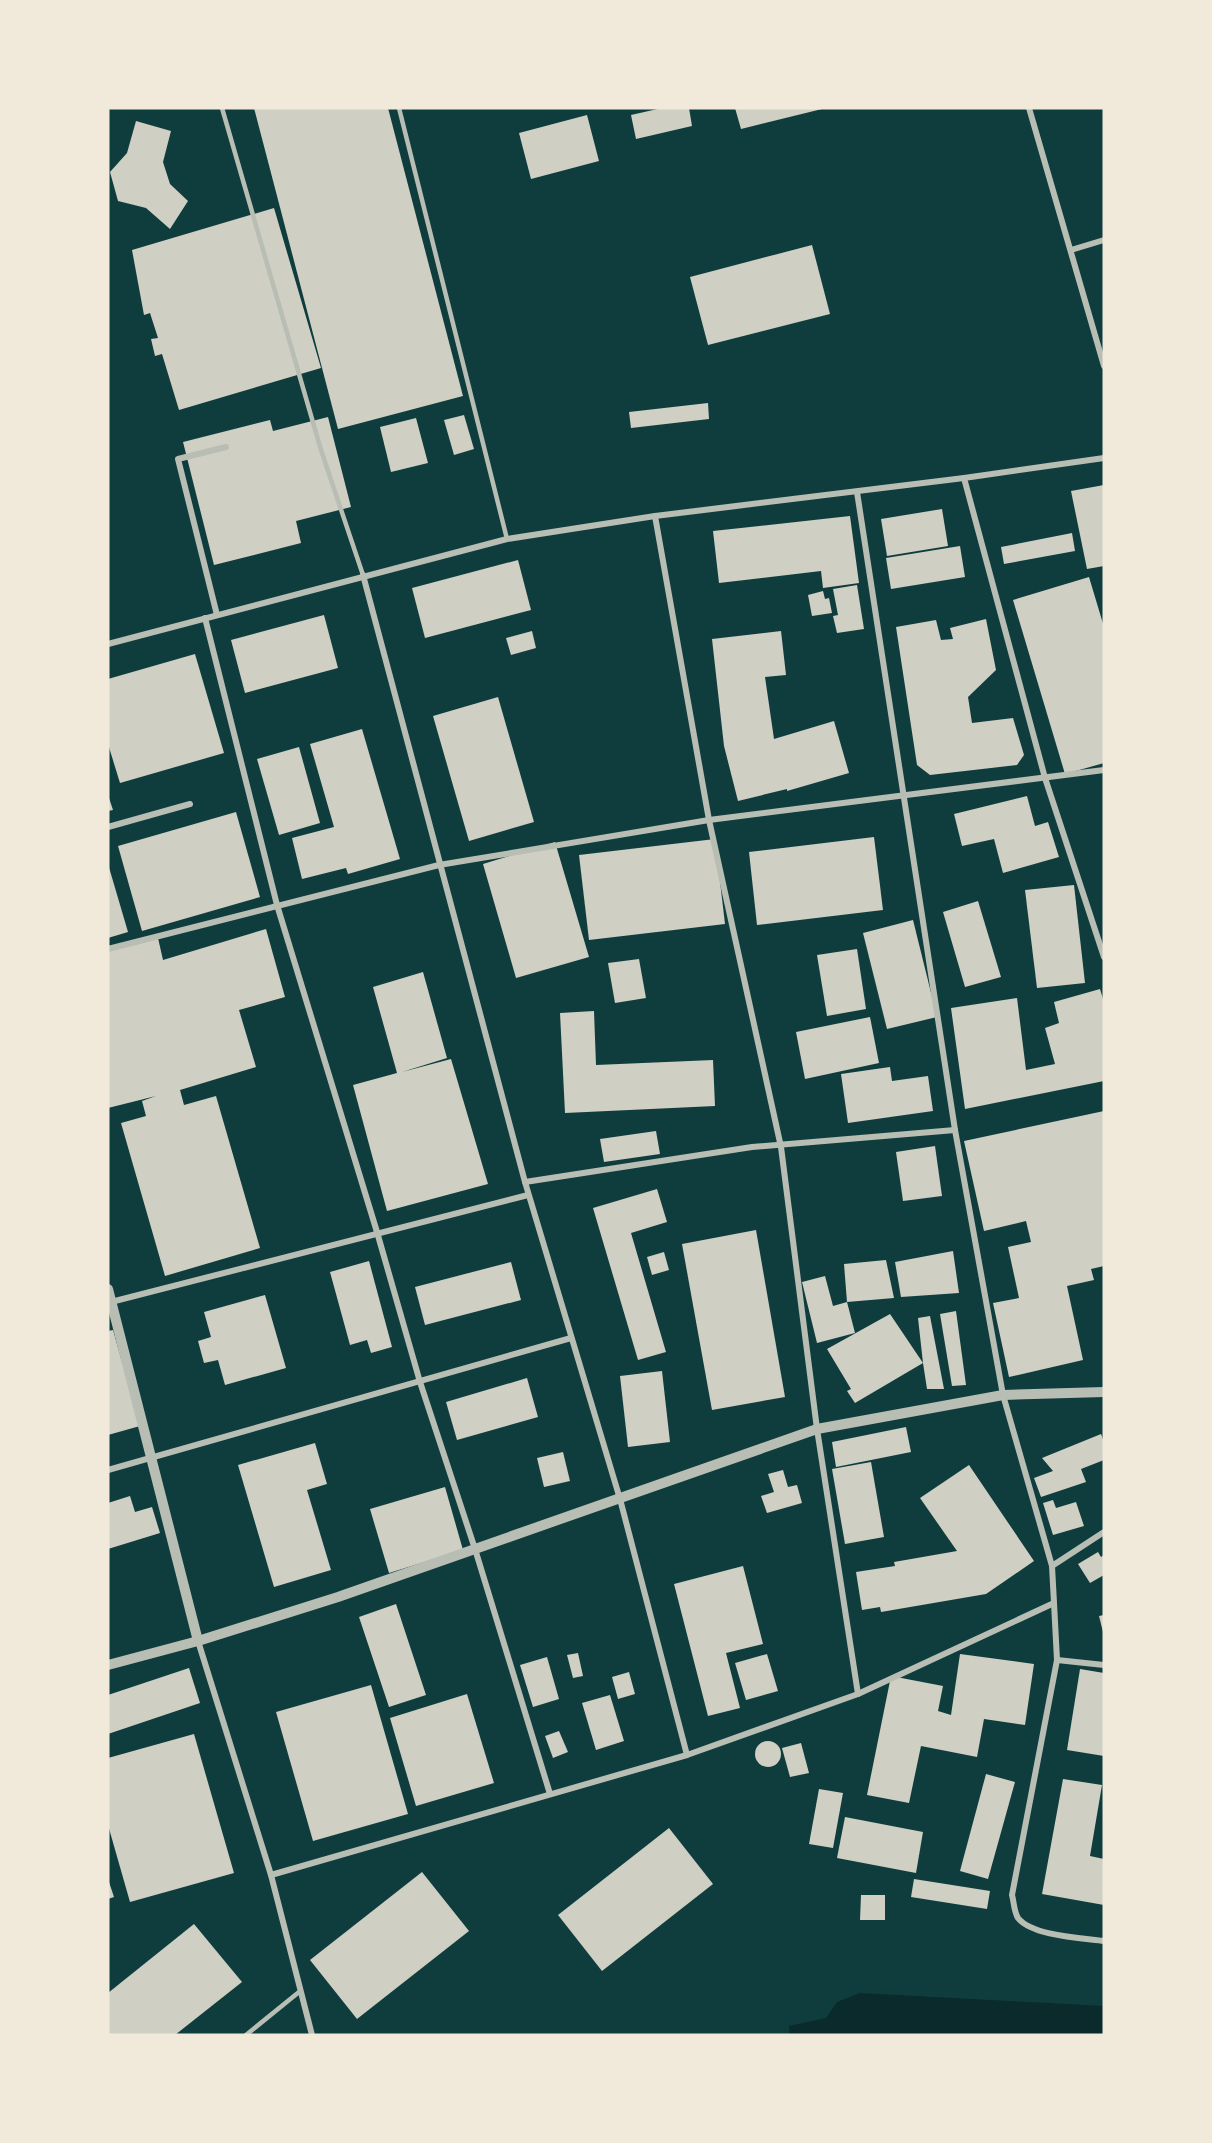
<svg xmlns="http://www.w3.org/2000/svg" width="1212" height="2143" font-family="Karla,sans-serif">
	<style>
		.water { fill: #0a2a2b }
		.building { fill: #cfcfc3 }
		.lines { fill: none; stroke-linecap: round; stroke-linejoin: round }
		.service { stroke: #b8beb3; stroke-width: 4.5 }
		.minor { stroke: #b8beb3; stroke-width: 6 }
		.tertiary { stroke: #b8beb3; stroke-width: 10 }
	</style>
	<rect width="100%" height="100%" fill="#0f3d3e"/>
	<path class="water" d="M860,1993L1104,2006V2035H789V2026L826,2018L837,2002Z"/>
	<g class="building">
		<path d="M254,108H388L463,396L338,429Z"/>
		<path d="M662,108H689L692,126L636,139L631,115Z"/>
		<path d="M735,108H822V109L741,129Z"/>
		<path d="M587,115L599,161L531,179L519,133Z"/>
		<path d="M136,121L171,131L163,162L170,184L188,201L170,229L146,208L118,201L110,172L127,153Z"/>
		<path d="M274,208L321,368L179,410L162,354L155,356L151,339L158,338L150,313L144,315L132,250Z"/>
		<path d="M812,245L830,314L708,345L690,277Z"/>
		<path d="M708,403L709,419L631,428L629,412Z"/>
		<path d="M464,415L474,449L454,455L444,420Z"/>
		<path d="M328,417L351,507L296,521L301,543L214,565L183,442L270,420L273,431Z"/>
		<path d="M416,418L428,463L391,472L380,427Z"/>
		<path d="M1104,485V566L1087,569L1071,491Z"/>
		<path d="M942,509L948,546L887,556L881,519Z"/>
		<path d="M850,516L859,583L823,588L821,571L719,583L713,531Z"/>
		<path d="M1072,533L1075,551L1004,564L1001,547Z"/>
		<path d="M960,546L965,577L891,589L886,558Z"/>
		<path d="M518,560L531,610L425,638L412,588Z"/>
		<path d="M1089,577L1104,627V763L1065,774L1013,600Z"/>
		<path d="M857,585L864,629L837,633L833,616L838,615L833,589Z"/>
		<path d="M823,591L825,599L829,598L832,613L812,616L808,595Z"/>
		<path d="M324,615L338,668L245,693L231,640Z"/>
		<path d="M986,619L996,670L968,697L972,723L1013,718L1024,755L1017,765L930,775L917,765L896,627L936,620L941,640L953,639L950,628Z"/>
		<path d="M532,631L536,648L511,655L506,638Z"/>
		<path d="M781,631L786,675L765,677L774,739L834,721L849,773L787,791V789L738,801L724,746L712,639Z"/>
		<path d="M195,654L224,753L120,783L108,744V679Z"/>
		<path d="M498,697L534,822L469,841L433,716Z"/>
		<path d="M362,729L400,859L348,874L346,868L302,879L292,838L334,827L310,744Z"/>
		<path d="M299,747L320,823L279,835L257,759Z"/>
		<path d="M108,795L113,810L108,811Z"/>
		<path d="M1027,796L1035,826L1048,822L1059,857L1003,873L994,839L962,846L954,814Z"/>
		<path d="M236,812L260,897L142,931L118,846Z"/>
		<path d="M874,837L883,910L757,925L749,852Z"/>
		<path d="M715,839L725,924L589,940L579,855Z"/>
		<path d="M555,842L589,957L516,978L483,864Z"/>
		<path d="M108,864L128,932L108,938Z"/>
		<path d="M1074,885L1085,983L1037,988L1025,890Z"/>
		<path d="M978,901L1001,977L965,987L943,912Z"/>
		<path d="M913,920L937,1017L887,1029L863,933Z"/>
		<path d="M266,929L285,997L239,1010L256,1067L180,1090L184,1105L216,1096L260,1248L165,1276L121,1123L146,1116L142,1101L156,1096L108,1108V951L158,938L163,960Z"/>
		<path d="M857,949L866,1009L827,1016L817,955Z"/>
		<path d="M639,959L646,998L615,1003L608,963Z"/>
		<path d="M423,972L447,1058L402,1072L451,1059L488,1184L387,1211L353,1085L397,1073L373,987Z"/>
		<path d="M1100,989L1104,1002V1081L965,1109L951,1008L1017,998L1026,1070L1055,1064L1045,1028L1059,1023L1054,1002Z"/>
		<path d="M594,1011L596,1065L713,1060L715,1106L565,1113L560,1013Z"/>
		<path d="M870,1017L879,1063L805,1079L796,1032Z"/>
		<path d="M890,1067L892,1081L928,1076L933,1111L848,1123L841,1074Z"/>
		<path d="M1104,1111V1266L1091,1269L1094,1280L1067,1286L1083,1360L1009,1377L993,1303L1019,1298L1008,1247L1031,1242L1026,1221L984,1231L964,1141Z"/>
		<path d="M656,1131L660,1154L604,1162L600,1139Z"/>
		<path d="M935,1146L942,1196L903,1201L896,1152Z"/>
		<path d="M657,1189L667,1222L631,1233L666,1352L638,1360L593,1208Z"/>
		<path d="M756,1230L785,1397L712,1410L682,1244Z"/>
		<path d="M953,1251L959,1293L901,1297L895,1262Z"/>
		<path d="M664,1252L669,1270L652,1275L647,1257Z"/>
		<path d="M886,1260L894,1298L847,1302L844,1264Z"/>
		<path d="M369,1261L392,1347L371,1353L367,1340L350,1345L330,1272Z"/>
		<path d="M511,1262L521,1300L425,1325L415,1287Z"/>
		<path d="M825,1276L833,1306L847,1302L855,1333L817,1343L802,1282Z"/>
		<path d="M265,1295L286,1368L225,1385L218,1360L204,1363L198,1341L211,1337L204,1312Z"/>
		<path d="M956,1311L966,1385L952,1386L940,1314Z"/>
		<path d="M890,1314L923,1363L918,1318L930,1316L944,1389H927L923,1363L855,1403L847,1391L851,1389L827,1349Z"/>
		<path d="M113,1330L140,1426L108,1435V1331Z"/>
		<path d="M662,1371L670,1442L628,1447L620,1376Z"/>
		<path d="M527,1378L538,1417L457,1440L446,1402Z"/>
		<path d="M906,1427L911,1452L836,1467L832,1442Z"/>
		<path d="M1101,1434L1104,1442V1460L1081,1469L1086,1482L1041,1497L1034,1478L1053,1471L1042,1458Z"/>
		<path d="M315,1443L327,1484L307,1490L331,1570L274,1587L238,1465Z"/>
		<path d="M563,1452L570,1481L544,1487L537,1458Z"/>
		<path d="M871,1462L884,1537L845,1544L832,1469Z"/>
		<path d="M969,1465L1034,1561L986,1594L881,1612L880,1607L862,1610L856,1572L895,1566L894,1562L957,1551L920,1498Z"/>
		<path d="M783,1470L788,1487L797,1485L802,1503L767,1513L761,1496L774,1492L768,1474Z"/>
		<path d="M445,1487L463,1550L389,1573L370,1509Z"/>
		<path d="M130,1496L135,1512L152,1507L160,1533L108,1549V1503Z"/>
		<path d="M1053,1500L1056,1508L1076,1502L1084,1526L1053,1535L1043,1503Z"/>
		<path d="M1098,1552L1101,1557L1104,1555V1575L1090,1583L1078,1564Z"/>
		<path d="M743,1566L763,1644L726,1653L740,1708L708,1716L674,1584Z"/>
		<path d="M396,1604L426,1695L389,1707L359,1617Z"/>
		<path d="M1104,1615V1632H1103L1099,1616Z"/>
		<path d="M578,1653L583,1676L573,1678L567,1655Z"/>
		<path d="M767,1654L778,1691L746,1700L735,1663Z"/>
		<path d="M960,1654L1034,1664L1025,1725L984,1719L977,1757L921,1746L909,1803L867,1795L891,1676L943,1686L938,1711L951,1715Z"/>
		<path d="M547,1657L559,1699L533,1707L520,1665Z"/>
		<path d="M189,1668L200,1703L108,1734V1695Z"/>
		<path d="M1080,1669L1104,1673V1756L1067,1750Z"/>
		<path d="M629,1672L635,1694L618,1699L612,1677Z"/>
		<path d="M371,1685L408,1814L313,1841L276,1712Z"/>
		<path d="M467,1694L494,1783L416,1806L390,1718Z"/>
		<path d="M610,1695L624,1741L596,1750L582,1703Z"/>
		<path d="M559,1731L568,1752L553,1758L545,1736Z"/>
		<path d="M194,1734L234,1873L130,1902L108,1825V1758Z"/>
		<circle cx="768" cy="1754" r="13"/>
		<path d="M801,1743L809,1773L790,1777L782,1748Z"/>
		<path d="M986,1774L1015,1782L988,1879L960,1871Z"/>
		<path d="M1063,1779L1102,1785L1090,1856L1104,1859V1905L1042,1894Z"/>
		<path d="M819,1789L843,1793L833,1848L809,1844Z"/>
		<path d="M845,1817L923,1832L916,1873L837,1858Z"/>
		<path d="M669,1828L713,1884L602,1971L558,1915Z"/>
		<path d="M422,1872L469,1931L357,2019L310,1960Z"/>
		<path d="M108,1879L114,1897L108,1899Z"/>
		<path d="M914,1879L990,1891L987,1909L911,1897Z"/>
		<path d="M861,1895H885V1920H860Z"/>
		<path d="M194,1924L242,1982L175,2035H108V1993Z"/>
	</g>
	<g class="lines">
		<g class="service">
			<path d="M222,108L321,450L363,575"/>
			<path d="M399,108L507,539"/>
			<path d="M246,2035L299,1992"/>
		</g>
		<g class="minor">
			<path d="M1029,108L1104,366"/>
			<path d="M1071,250L1104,240"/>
			<path d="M964,478L1045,778L1104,957"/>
			<path d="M857,492L955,1130L1003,1395L1052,1566"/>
			<path d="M655,516L709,820L781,1147L817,1429L858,1694"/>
			<path d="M363,575L525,1182L620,1499L687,1755"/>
			<path d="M217,615L178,459L226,447"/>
			<path d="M205,618L277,905L377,1232L420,1382L475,1549L550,1794"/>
			<path d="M108,644L507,539L655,516L964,478L1104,458"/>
			<path d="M108,827L190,804"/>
			<path d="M108,949L439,865L709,820L1104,770"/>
			<path d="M525,1182L752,1147L955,1130"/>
			<path d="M111,1302L528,1195"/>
			<path d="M108,1470L571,1338"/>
			<path d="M1054,1603L1057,1660L1012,1895C1014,1902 1014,1912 1018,1918C1032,1936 1082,1938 1104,1941"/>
			<path d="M198,1641L271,1875L312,2035"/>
			<path d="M1057,1660L1104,1665"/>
			<path d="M271,1875L687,1755L858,1694L1054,1603L1052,1566L1104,1532"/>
		</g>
		<g class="tertiary">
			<path d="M108,1289L198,1641"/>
			<path d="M108,1665L198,1641L338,1597L817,1429L1003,1395L1104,1392"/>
		</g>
	</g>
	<rect width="1212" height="2143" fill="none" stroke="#f1e9da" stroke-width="219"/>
</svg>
